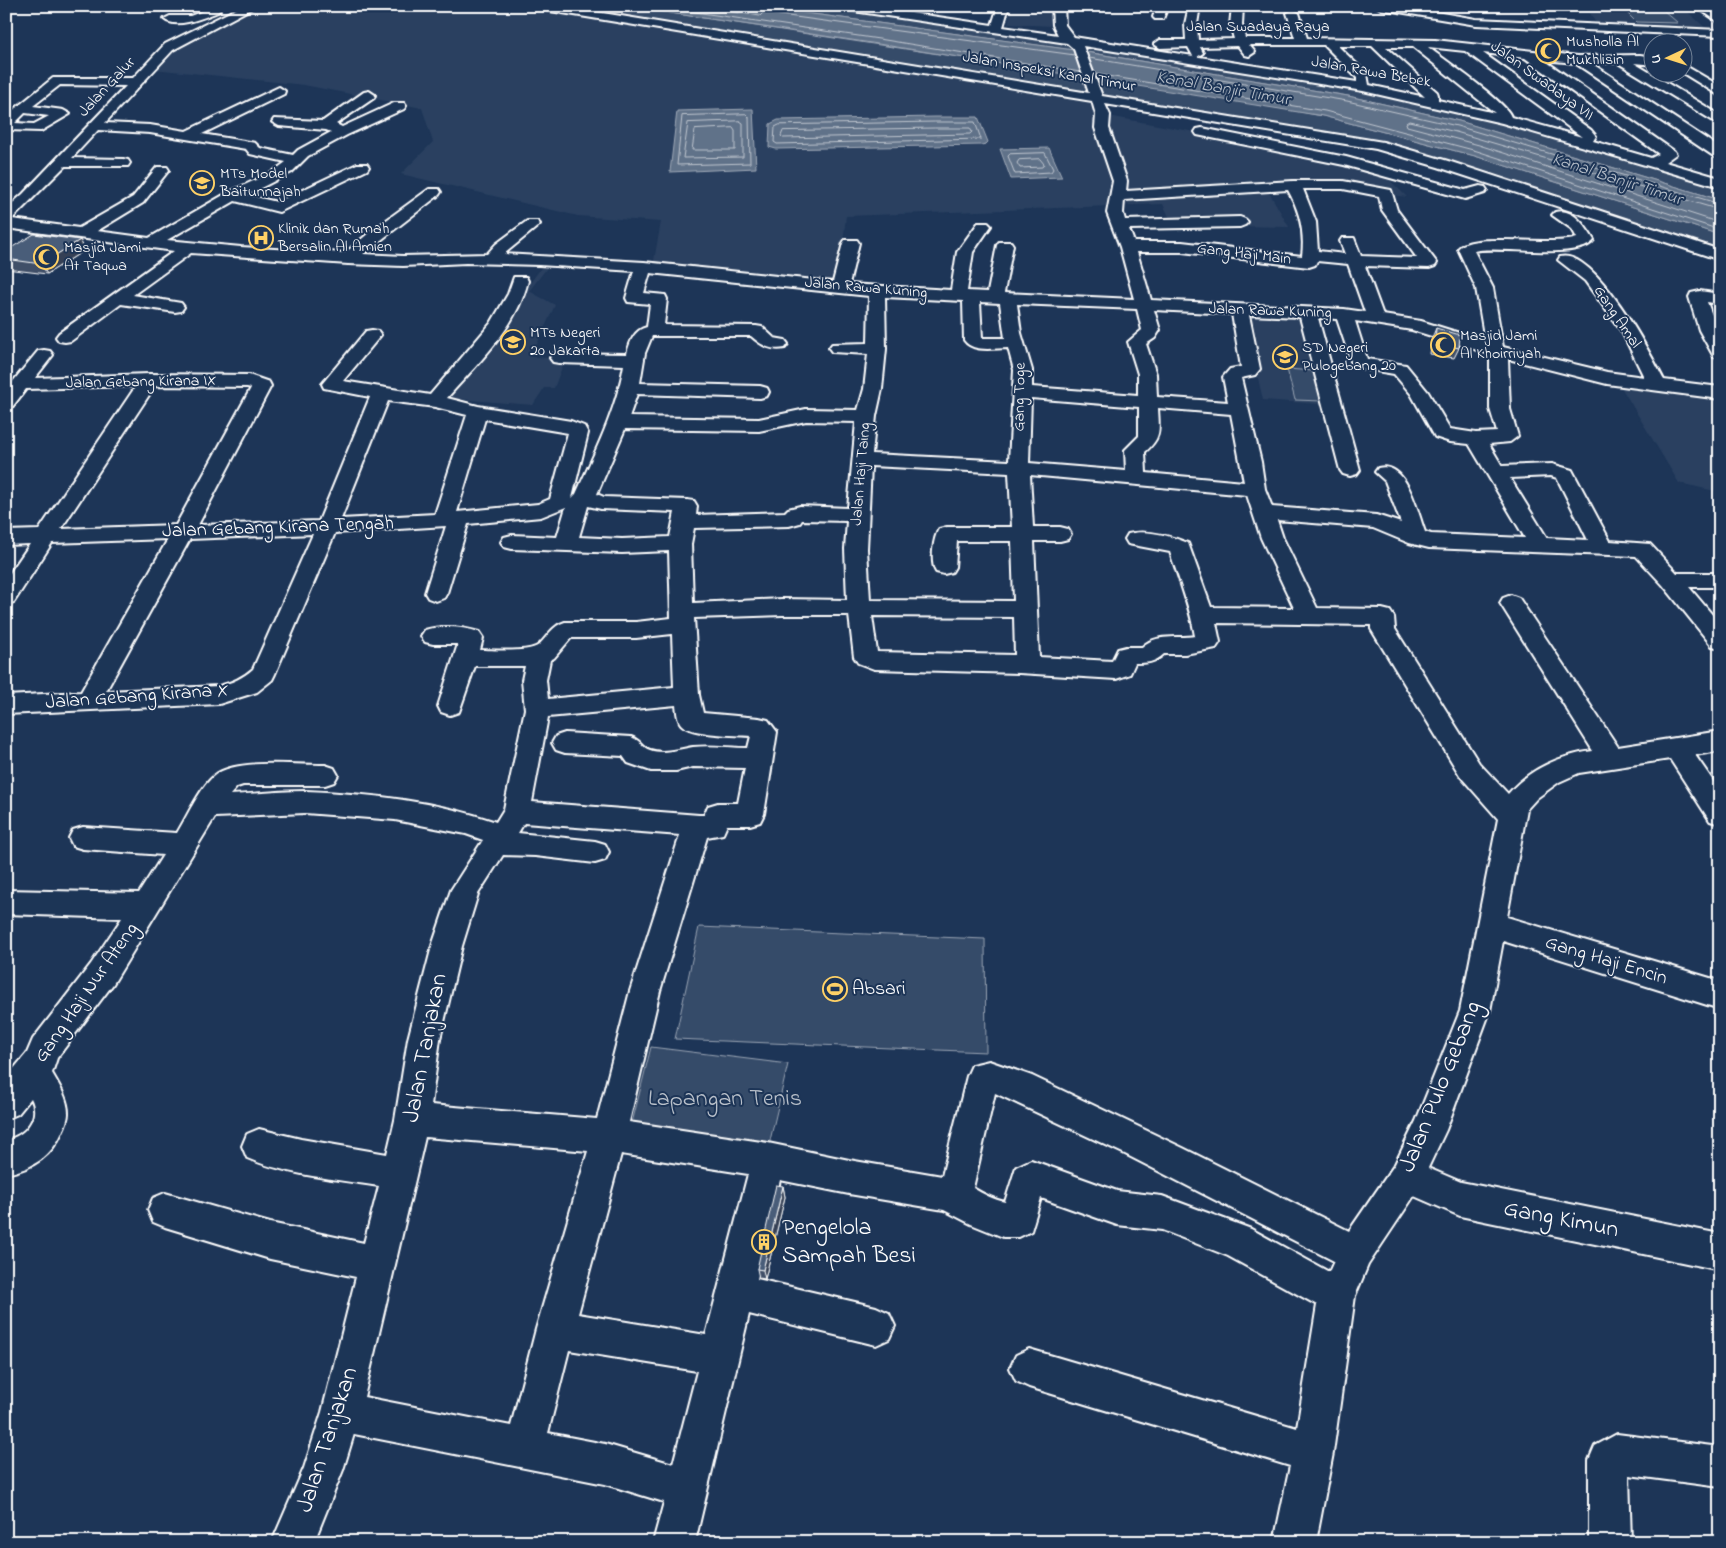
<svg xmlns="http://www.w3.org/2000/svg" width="1726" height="1548" font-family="'Indie Flower',sans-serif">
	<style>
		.built { fill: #2a4161 }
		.green { fill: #364b69; stroke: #9aa5b4 }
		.water { fill: #617289; stroke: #a0aab8 }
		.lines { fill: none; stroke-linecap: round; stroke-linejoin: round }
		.shore { stroke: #c0c7d0; stroke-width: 1 }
		.minor-casing { stroke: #fff; stroke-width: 4 }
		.minor { fill: #1d3557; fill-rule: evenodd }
		.wall { fill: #405068; stroke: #fff }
		.shaded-wall { fill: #344155; stroke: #fff }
		.building { fill: #4a5d79; stroke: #fff }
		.labels { text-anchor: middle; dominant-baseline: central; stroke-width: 4; stroke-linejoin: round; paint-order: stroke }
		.far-street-label { font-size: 16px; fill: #fff; stroke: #1d3557 }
		.far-poi-label { font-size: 16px; fill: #fff; stroke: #1d3557; text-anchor: start }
		.far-water-label { font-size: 18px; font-style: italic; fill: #b8c0ca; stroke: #1d3557 }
		.street-label { font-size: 20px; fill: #fff; stroke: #1d3557 }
		.poi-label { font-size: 20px; fill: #fff; stroke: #1d3557; text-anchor: start }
		.near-street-label { font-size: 24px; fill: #fff; stroke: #1d3557 }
		.near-park-label { font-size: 24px; fill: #b9c0ca; stroke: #1d3557 }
		.near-poi-label { font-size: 24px; fill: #fff; stroke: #1d3557; text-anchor: start }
	</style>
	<rect width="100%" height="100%" fill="#1d3557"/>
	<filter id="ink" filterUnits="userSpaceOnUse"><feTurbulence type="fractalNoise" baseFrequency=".02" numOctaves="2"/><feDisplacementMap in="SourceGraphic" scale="10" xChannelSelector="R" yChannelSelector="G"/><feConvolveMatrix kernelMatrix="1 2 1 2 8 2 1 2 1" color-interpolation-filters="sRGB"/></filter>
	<g filter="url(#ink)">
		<g class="built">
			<path d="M256,6H534L1095,99L1103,115L1271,146L1379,170L1407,197L1329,187H1266L1289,227L1173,225L1163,204L846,216L838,288L653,266L661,222L578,216L401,174L433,142L422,108L304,85L154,69L168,52L211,28Z"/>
			<path d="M1586,6H1681L1709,31L1597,25Z"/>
			<path d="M1011,9L1049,11L1053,26L1008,24Z"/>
			<path d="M544,264H550L529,291L555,305L531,357L565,359L554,388H544L533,405L446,398Z"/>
			<path d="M1243,313L1305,315L1332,405L1263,400Z"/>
			<path d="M1615,377L1720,394V492L1679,483Z"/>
		</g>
		<g class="green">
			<path d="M538,6H625L1193,93L1323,116L1475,156L1720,235V255L1398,150Z"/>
			<path d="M755,6H839L1431,101L1720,184V200L1459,121L1348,96L1087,52Z"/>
			<path d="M1622,8L1662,9L1678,23L1636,22Z"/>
			<path d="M1287,369L1314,371L1322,401L1295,400Z"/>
			<path d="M699,927L985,939L986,1052L675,1039Z"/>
			<path d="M651,1047L788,1064L768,1149L631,1127Z"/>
		</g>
		<g class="water">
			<path d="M623,6H755L1074,50L1348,96L1459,121L1720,200V235L1475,156L1323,116L878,44Z"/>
			<path d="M753,109L756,168L670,172L677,111Z"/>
			<path d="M935,117H978L988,142L986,144L981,145L776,149L769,147L770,124L778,120Z"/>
			<path d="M1049,148L1062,177L1011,179L1000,149Z"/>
		</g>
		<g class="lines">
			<g class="shore">
				<path d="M654,6L879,39L1080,72"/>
				<path d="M697,6L760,16L763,13L762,6"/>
				<path d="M768,6L769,11L773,14L1075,55"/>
				<path d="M1089,58L1347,101L1457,126L1720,204"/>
				<path d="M1095,74L1325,111L1477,151L1720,230"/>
				<path d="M746,114L749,117L750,163L677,165L682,116Z"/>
				<path d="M740,121L743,123V157L683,158L688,123Z"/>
				<path d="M935,122H975L981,139L777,144L774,142L775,127L779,125Z"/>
				<path d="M733,128L735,131V150H692L695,130Z"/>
				<path d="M935,128H970L972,132L970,134L783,138L781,136L783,131Z"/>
				<path d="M1045,153L1053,169L1051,172L1015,174L1008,156L1010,154Z"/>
				<path d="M1040,159L1044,164L1042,167L1020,168L1017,163L1019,160Z"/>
				<path d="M1720,210L1456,132L1409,121L1406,123L1407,126L1479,145L1720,223"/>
			</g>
			<defs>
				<g id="minor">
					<path d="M242,6H256L173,50L105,123L150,125L186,131L279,87L285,91L284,94L202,134L250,142L255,143L260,148L293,155L298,150L331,132L326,130L279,126L272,122L274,119L323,121L364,92L369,91L375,95L374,98L336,124L342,127L394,103H404L406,106L404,109L347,135L308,156L292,172L247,195L277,202L357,164H367L369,167L367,170L279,212L235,201L167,240L241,247L345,253L370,232L429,189H439L441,192L439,195L363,254L403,256L487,254L496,244L527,221H537L540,224L537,227L504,254L644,262L833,282L843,243L845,240H857L859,243L849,284L951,290L957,252L978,223H988L991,226L973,252L967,291L988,292L997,245L999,242H1011L1013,245L1004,293L1134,299L1120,247L1107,213L1113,181L1095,128L1096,115L1092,101L538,9L533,6H560L1089,93L1074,49L1067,43L840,9L835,6H864L992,25L998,6H1009L1003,27L1058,35L1053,25L1052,6H1064L1065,25L1074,37L1357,82V78L1324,45H1249L1255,52L1249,56L1245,55L1238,46L1200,47L1203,53L1197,57L1193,56L1188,47L1160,48L1154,44L1160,40H1186L1185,24L1189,6H1200L1197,24L1198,40L1234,39L1230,25L1232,6H1243L1242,25L1245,38H1295L1287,13L1293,10L1299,13L1307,38L1435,40L1578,56L1640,55L1654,57V65L1634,63L1720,115V125L1618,63H1591L1720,148V158L1715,157L1575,63L1544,60L1674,151L1676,154L1665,162L1720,178V187L1502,123L1363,91L1083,46L1102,96L1383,142L1448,161L1720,250V260L1438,167L1376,149L1105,104L1110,115L1109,128L1127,181L1126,191L1293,181H1343L1391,190L1397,210L1437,263L1435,266L1429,268L1365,266L1383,315L1421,321L1485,341L1476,288L1458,249C1470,231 1552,247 1577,238L1572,229L1552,215L1555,212C1573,207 1586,227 1594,240C1579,261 1499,245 1474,251L1493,288L1503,347L1607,372L1644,377L1622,332L1585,281L1558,260L1560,257C1595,248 1650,353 1664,380L1720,387V399L1607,384L1508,359L1510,409L1518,436L1510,442L1489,444L1502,466L1552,464L1572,470L1610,541L1650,544L1677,573H1720V587H1689L1720,624V648L1712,646L1663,585L1636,556L1429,548L1409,543L1373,528L1277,520L1283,538L1317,608L1382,609L1390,611L1394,617L1395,629L1479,763L1508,794C1529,769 1561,755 1593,751L1500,603L1503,598L1511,595L1519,598L1618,747L1720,731V751L1695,755L1720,791V824L1710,821L1670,759L1579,773L1559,782L1537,798L1527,809L1507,917L1720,981V1009L1503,941L1490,1011L1446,1130L1428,1168L1461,1182L1720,1234V1270L1460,1216L1414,1196L1368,1265L1355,1296L1333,1453L1316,1542H1274L1290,1466L1029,1387L1016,1381L1010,1368L1016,1355L1029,1349L1297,1428L1317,1305L1228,1256L1162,1230L1117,1225L1041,1198L1031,1231L1019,1237H1003L971,1224L944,1210L849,1194L780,1180L757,1279L876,1307L889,1313L895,1326L889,1339L876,1345L749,1314L695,1542H653L664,1502L605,1484L354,1434L343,1470L314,1542H272L304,1468L322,1412L356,1277L270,1259L165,1227L153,1222L148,1210L153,1198L165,1193L270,1223L364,1243L379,1186C335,1179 288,1175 247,1158L242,1146L247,1134L259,1129L301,1139L387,1154L395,1120L408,1039L432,946L451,890L483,840L466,834L395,820L305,813L215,817L113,984L57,1058L52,1073C59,1085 68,1099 68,1113C68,1119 65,1126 62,1132C52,1156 32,1169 6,1174V1140C26,1136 41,1117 31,1098L18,1114L6,1119V1078L27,1053L33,1039L91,964L122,918L6,914V890L139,893L163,855L83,849L73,846L69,838L73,830L83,827L177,833C187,817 202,783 218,773C240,759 298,765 325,765L334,768L338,775L334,782L325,785H243L237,787L230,795C255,794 281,791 306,791C370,794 435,801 496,822L504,809L525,709L522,680L525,666H475L459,712L450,715L441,712L438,706L458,644H433L425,642L421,636L425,630C442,625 462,627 479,632L483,638L480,650C494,650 529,653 539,645C548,636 552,626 565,622H636L671,618L669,551L622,553L512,549L504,547L501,542L504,537L512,535L557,537L566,507L541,517L468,524L447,593L444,598L436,601L428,598L425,593L446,526L335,533L275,674L272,680L257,692L219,704L6,714V696L81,692L168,539L52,543L14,602L6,605V579L30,544L6,545V531L39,530L136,386L26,389L13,406L6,408V390L38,351L44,350L50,351L53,355L35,378L149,374L249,375L269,382L271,386L198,525L319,521L370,397L324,388L322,384L366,331L372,330L378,331L381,335L343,381L430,395L491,323L508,294L514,277H526L528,281C517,327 477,364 447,398L478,406L571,421L584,426L588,433L572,498L576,494C595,452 616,411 624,365L559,363L553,362L550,358L553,354L559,353L627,354C630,342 634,330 647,327L650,304L628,302L626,298L634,271L539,265L466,263L403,266L348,264L191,253L133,295L181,303L184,307L181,311L175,312L121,304L71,341L65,342L59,341L56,337L59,333L174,251L6,228V209L23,194L126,86L60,85L33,106L63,110L70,114L41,131L6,130V116L53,78H133L165,44ZM1338,46H1372L1425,97L1369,85L1367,74ZM1386,47H1413L1495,113L1438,100V95L1437,92ZM1428,47L1465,51L1582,137L1511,117C1509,104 1442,58 1428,47ZM1483,53L1525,58L1659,154L1651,158L1593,141L1596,136L1591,130ZM25,113L49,116L34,124L15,123ZM98,130L150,133L246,149L250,154L286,162L271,173L227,193L149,238L97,231L143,203L169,170L167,167H157L133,197L79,228L12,219L65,166H128L130,163L128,160L123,159L72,158ZM1303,189H1343L1379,196L1382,210L1417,258L1361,256L1354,238H1342L1340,241L1345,254L1318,251L1316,222ZM1288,190C1300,211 1305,233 1302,256L1182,242H1134L1129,229L1240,227L1245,225L1248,222L1245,219L1240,217L1125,220L1123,213L1124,200ZM1137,252H1182L1309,267L1315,265L1317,261L1348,264L1365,312L1344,309L1151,300ZM650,273L869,296L868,343L832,344L829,348L832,352L868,354L864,389L858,410L806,409L759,419L629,417L637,394L760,398L767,396L769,392L767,388L760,386L640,383L645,353L652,336H751C761,345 771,351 785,348L788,344L785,340L774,338L762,327L756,326L664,325L667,299L665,295L644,293ZM885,297L963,301L964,340C973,353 994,348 1008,348L1014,370L1009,461L872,454L876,416L882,389L886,349ZM980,302L1000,303L1005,338H982ZM1017,304L1137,309L1142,330L1128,342L1138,374V395L1032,387V370L1021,333ZM1154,310L1232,314L1241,367L1230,369L1223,377L1228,402L1157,397L1156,374L1146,344L1155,338L1160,330ZM1249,315L1300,317L1340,470L1343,474L1350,476L1357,474L1360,470L1318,318L1337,319L1353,367L1394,374L1411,394L1435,437L1450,442L1469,444L1525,538L1431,534L1425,532C1417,511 1407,460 1378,468L1375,472L1385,481L1401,523L1376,515L1272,507L1265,489L1261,462L1241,378L1255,375L1260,369ZM1355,321L1412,330L1490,354V409L1497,432L1476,433L1450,429L1428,392L1406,365L1367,359ZM155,386L247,387L251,388L176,525L61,529ZM1031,398L1139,407V436L1125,450L1126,471L1029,463ZM388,401L435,407L467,415L435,514L341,519ZM1158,408L1231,414L1244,482L1146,473L1145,452C1162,437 1159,430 1158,408ZM485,419L568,433L550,499L538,504L457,512ZM806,421L856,422L848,508L800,506L788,509L785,512L696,515L697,506L694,501L687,500L604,497L597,494L625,429L759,431ZM871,466L1009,473L1012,527H947L939,529C933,538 930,563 936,572L944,574L952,572L955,567L957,541H1012L1014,601L870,600L867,549ZM1030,475L1247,495L1261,538L1294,608L1211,607L1188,543C1170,536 1147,529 1128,534L1125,539L1128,544L1170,552C1179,580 1190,607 1195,636C1177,639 1157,633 1142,647H1126L1118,649L1112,661L1039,657L1034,541H1060L1068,539L1071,534L1068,529L1060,527H1033ZM1551,476L1557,478L1588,540L1547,538L1510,478ZM588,506L601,509L675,512L670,537L622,539L579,537ZM802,520L847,521L845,549L847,600L782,599L693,603L691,544L694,528L789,526L800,523ZM313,534L253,669C243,678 232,683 219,686L106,691L190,539ZM782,615H849L854,657L858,663L874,669L1019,673L1116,679L1130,674L1135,663C1147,663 1154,663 1164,654H1185L1216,648L1220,642L1216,623L1371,625V629L1461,777L1498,819L1460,1011L1416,1121L1395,1164L1349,1231L1183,1148L1032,1076L989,1061L972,1065L967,1076L942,1176L849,1160L768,1143L629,1122L660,991L707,837L723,834L727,825H750L760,822L764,814L777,732L768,720L759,718L703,713L699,695L694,618ZM872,616L1014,617L1015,655L877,652ZM672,634L674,687L548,699L546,680L550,660L554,658L571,638H636ZM676,705C677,711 677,719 681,724C690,735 736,735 751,736L748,748C730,748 711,745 693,747C679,749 664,755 650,750C642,748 642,741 631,737L565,733L556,736L552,743L556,750L565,753L623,756L628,763L651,771H676L693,767L745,768L738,803H718L708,806L704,815H699L532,802L548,717ZM524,823L680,835L630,991L597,1119L431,1105L440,1039L462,946L478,894L503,855L535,856L595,863L605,860L609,852L605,844L595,841L518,833ZM995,1093L1123,1153L1334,1261L1329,1272L1251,1229L1162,1196L1117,1191L1031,1160L1016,1167L1005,1202C994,1200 983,1194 973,1188ZM425,1137L588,1151L536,1329L511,1426L364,1397ZM621,1154L748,1174L706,1335L578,1314ZM569,1350L697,1371L673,1464L605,1444L548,1433Z"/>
					<path d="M1157,6H1168L1163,19H1155L1153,17Z"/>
					<path d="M1376,6H1402L1476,19L1720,30V36L1476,25L1381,9Z"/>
					<path d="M1701,6H1710L1720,14V23L1701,10Z"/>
					<path d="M214,7L218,8L220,10L218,12C205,17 176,30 164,19L170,16H190Z"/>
					<path d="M1684,65L1720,86V96L1681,72H1684Z"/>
					<path d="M1202,128L1346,157L1465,190L1480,186L1485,187L1487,190L1485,193L1465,199L1344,165L1197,135L1195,132L1197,129Z"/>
					<path d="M1700,291L1720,294V304L1707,302L1720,336V358L1714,357L1699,330L1689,297L1691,293Z"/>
					<path d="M1617,1434L1720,1447V1487L1629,1475L1631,1542H1589V1460L1595,1446Z"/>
				</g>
			</defs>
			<use href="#minor" class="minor-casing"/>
			<use href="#minor" class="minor"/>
		</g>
		<g class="wall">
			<path d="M80,240L85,250L47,274L6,269V251Z"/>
			<path d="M1436,328L1459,348L1454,358L1430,354L1432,338Z"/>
			<path d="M783,1186L785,1197L765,1279L759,1278L757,1269Z"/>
		</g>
		<g class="shaded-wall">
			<path d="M80,240L85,250L47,274L41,264Z"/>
			<path d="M783,1186L785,1197L765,1279L763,1270Z"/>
		</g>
		<g class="building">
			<path d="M34,234L80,240L41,264L6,259V251Z"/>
			<path d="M1436,328L1460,335L1459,348L1435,343Z"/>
			<path d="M776,1185L783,1186L763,1270L757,1269Z"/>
		</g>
	</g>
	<defs>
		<symbol id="mosque-ring" viewBox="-11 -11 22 22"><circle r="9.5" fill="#1d3557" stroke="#ffd166" stroke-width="1.5"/><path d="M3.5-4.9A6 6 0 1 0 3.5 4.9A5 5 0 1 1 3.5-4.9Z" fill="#ffd166"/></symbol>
		<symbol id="school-ring" viewBox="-11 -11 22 22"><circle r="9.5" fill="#1d3557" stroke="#ffd166" stroke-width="1.5"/><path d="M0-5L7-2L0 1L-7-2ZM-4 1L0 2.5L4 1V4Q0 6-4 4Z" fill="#ffd166"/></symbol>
		<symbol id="hospital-ring" viewBox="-11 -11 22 22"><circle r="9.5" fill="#1d3557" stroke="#ffd166" stroke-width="1.5"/><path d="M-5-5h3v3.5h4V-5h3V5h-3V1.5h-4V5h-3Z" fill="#ffd166"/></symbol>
		<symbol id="stadium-ring" viewBox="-11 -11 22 22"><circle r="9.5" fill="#1d3557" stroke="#ffd166" stroke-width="1.5"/><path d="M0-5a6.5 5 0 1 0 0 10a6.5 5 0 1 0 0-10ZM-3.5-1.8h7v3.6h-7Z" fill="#ffd166"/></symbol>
		<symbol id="building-ring" viewBox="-11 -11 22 22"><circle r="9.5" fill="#1d3557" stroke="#ffd166" stroke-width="1.5"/><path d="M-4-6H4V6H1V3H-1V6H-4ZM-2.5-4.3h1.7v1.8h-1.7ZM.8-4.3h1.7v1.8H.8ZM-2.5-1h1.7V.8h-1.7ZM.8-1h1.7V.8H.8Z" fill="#ffd166"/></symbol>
	</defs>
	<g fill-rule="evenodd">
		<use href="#mosque-ring" x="1534" y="37" width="28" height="28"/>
		<use href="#school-ring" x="188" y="169" width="28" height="28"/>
		<use href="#hospital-ring" x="247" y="224" width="28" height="28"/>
		<use href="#mosque-ring" x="32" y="243" width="28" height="28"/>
		<use href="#school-ring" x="499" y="328" width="28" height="28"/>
		<use href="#mosque-ring" x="1429" y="331" width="28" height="28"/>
		<use href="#school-ring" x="1271" y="343" width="28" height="28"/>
		<use href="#stadium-ring" x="821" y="975" width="28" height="28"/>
		<use href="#building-ring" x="750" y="1228" width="28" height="28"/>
	</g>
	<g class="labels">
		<g class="far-street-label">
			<text x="1258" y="27">Jalan Swadaya Raya</text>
			<text transform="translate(1049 72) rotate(10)">Jalan Inspeksi Kanal Timur</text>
			<text transform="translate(1371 72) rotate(10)">Jalan Rawa Bebek</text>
			<text transform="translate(1542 81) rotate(36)">Jalan Swadaya VII</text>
			<text transform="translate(107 87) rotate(-47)">Jalan Galur</text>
			<text transform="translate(1244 254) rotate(7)">Gang Haji Main</text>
			<text transform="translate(866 288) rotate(5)">Jalan Rawa Kuning</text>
			<text transform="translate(1270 311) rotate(2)">Jalan Rawa Kuning</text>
			<text transform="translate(1617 317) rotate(56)">Gang Amal</text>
			<text transform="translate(141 382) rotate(-1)">Jalan Gebang Kirana IX</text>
			<text transform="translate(1020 397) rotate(-89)">Gang Toge</text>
			<text transform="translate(861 474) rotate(-85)">Jalan Haji Taing</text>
		</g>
		<g class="far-poi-label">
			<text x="1566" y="42">Musholla Al<tspan x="1566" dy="18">Mukhlisin</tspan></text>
			<text x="220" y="174">MTs Model<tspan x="220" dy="18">Baitunnajah</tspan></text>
			<text x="278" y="229">Klinik dan Rumah<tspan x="278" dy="18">Bersalin Al Amien</tspan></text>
			<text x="64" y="248">Masjid Jami<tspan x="64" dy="18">At Taqwa</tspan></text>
			<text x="530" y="333">MTs Negeri<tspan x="530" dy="18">20 Jakarta</tspan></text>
			<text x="1460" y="336">Masjid Jami<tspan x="1460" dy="18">Al Khoirriyah</tspan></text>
			<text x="1302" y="348">SD Negeri<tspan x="1302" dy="18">Pulogebang 20</tspan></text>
		</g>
		<g class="far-water-label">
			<text transform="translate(1223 89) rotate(10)">Kanal Banjir Timur</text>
			<text transform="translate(1617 180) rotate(18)">Kanal Banjir Timur</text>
		</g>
		<g class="street-label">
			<text transform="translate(278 528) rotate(-2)">Jalan Gebang Kirana Tengah</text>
			<text transform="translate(137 697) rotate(-4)">Jalan Gebang Kirana X</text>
			<text transform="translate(1606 961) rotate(17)">Gang Haji Encin</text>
			<text transform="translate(87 993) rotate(-55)">Gang Haji Nur Ateng</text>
		</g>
		<g class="poi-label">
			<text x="852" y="989">Absari</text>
		</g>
		<g class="near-street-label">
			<text transform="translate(426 1048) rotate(-79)">Jalan Tanjakan</text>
			<text transform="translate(1441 1087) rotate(-68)">Jalan Pulo Gebang</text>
			<text transform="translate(1561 1220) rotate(11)">Gang Kimun</text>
			<text transform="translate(328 1440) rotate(-72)">Jalan Tanjakan</text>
		</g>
		<g class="near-park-label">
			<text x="725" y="1099">Lapangan Tenis</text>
		</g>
		<g class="near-poi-label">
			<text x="782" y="1228">Pengelola<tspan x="782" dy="28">Sampah Besi</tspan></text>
		</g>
	</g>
	<rect width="1726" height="1548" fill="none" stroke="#1d3557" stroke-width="25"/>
	<rect x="12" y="12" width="1701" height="1523" fill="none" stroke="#fff" stroke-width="2" filter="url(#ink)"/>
	<g transform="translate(1668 58) rotate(266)"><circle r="24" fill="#1d3557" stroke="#77869a"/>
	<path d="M0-4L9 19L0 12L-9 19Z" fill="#ffd166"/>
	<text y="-8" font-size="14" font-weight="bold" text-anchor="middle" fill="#ffffff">U</text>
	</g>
</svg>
